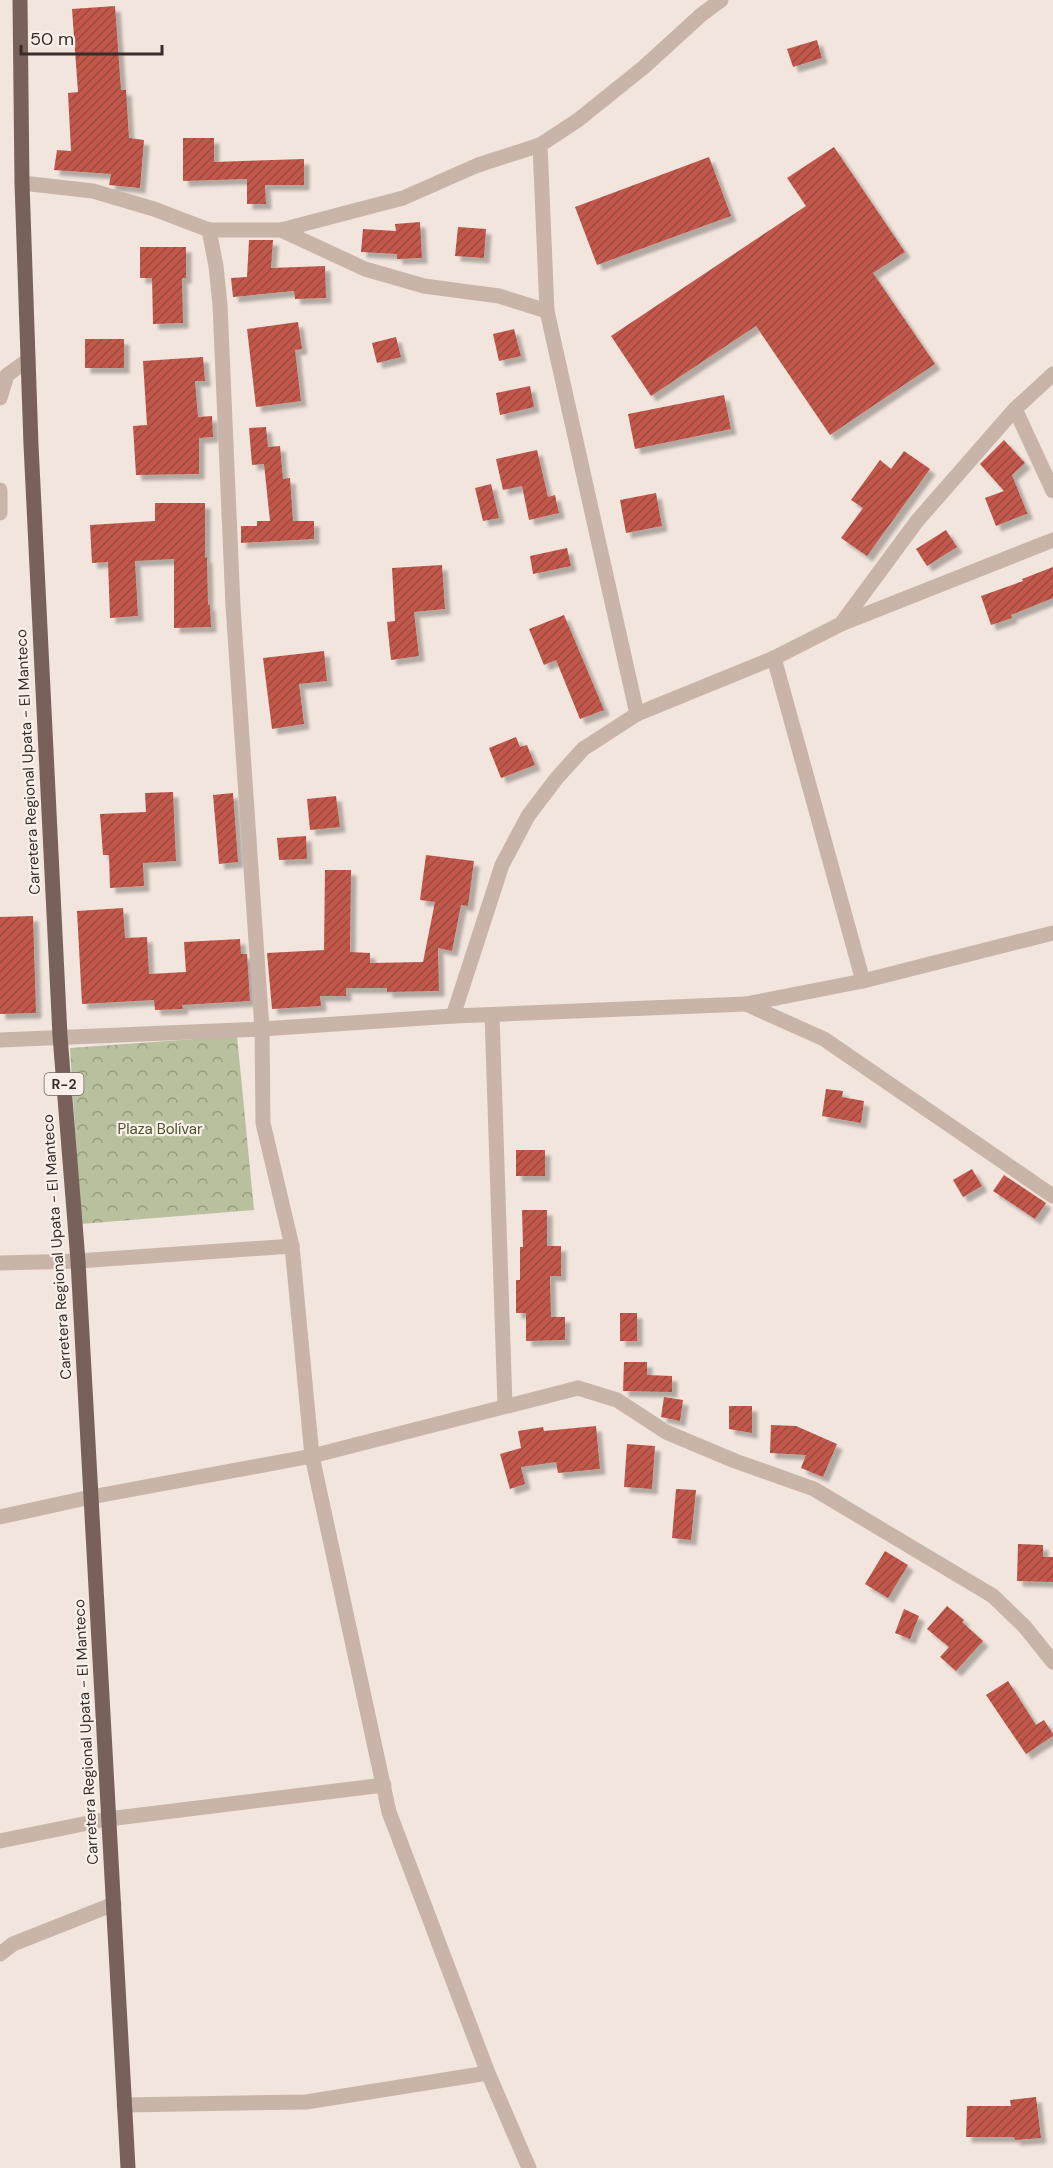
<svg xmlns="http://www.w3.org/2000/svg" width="1053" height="2168" font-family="'DM Sans',sans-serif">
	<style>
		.park { fill: url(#park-crowns) }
		.building { fill: url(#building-hatch); filter: url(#shadow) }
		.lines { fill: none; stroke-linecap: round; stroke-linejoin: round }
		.street { stroke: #c9b4a9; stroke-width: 15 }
		.primary { stroke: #78615b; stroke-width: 15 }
		.labels { text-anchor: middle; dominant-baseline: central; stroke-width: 4.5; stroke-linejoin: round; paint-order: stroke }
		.shield { fill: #f9f0e9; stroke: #716763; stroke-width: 1.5 }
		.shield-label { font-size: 14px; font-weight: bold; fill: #372c29 }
		.street-label { font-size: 15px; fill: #372c29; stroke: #f9f0e9 }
		.park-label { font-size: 15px; fill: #4b542e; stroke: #f9f0e9 }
	</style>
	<defs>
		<pattern id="park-crowns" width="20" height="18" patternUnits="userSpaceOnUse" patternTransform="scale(1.5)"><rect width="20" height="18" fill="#b9c09e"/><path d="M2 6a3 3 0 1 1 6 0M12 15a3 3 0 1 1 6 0" fill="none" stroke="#979c81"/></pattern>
		<pattern id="building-hatch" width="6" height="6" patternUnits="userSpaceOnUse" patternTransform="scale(1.5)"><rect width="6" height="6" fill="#c1594b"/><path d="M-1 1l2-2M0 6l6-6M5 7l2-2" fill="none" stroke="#9e4a3e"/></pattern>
		<filter id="shadow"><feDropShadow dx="5.5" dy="5.5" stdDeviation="1.5" flood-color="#0004"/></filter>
	</defs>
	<rect width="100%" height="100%" fill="#f1e5dd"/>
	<path class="park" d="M237,1036L254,1210L81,1224L70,1048Z"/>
	<g class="building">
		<path d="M115,6L121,90H126L129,138L144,140L140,188L109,185L111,174L54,170L57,150L71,151L68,93L78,92L72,9Z"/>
		<path d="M817,40L822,58L793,67L787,49Z"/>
		<path d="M183,138H214V162L304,159V185H265L266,204H247V179L183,181Z"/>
		<path d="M834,147L905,252L873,273L935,364L830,435L756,326L651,396L611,336L806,206L787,178Z"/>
		<path d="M709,157L731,216L597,265L575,207Z"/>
		<path d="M420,222L422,258L397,259V254L361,252L363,229L396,231L395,224Z"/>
		<path d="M458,227L486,229L484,258L455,256Z"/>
		<path d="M249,240H273L271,268L325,266L326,298L295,299L294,291L233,297L231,278L247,277Z"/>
		<path d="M140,247H186V278H182L183,323L153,324L152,278H140Z"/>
		<path d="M298,322L302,349L295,350L301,401L256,407L247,329Z"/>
		<path d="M514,329L521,356L499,361L493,334Z"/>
		<path d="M396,337L401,357L377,363L372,343Z"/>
		<rect x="85" y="339" width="39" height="29"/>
		<path d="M203,357L205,381H195L198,417L212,416L213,437L199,438V474L136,475L133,426L147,425L143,361Z"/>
		<path d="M530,386L534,407L500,415L496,393Z"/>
		<path d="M724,395L731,429L635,449L628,414Z"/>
		<path d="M266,427L268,447L280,446L283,479L290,478L293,521H314V539L241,543V526H257V521H270L264,464L252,465L249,428Z"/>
		<path d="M1004,440L1025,463L1012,475L1028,515L1026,514L996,526L985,498L1004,491L980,464Z"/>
		<path d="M537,450L548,497L555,495L559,513L529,520L522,486L503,490L496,459Z"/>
		<path d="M904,451L930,469L867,556L841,538L863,508L851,500L880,460L891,469Z"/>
		<path d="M491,484L499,518L483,521L475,488Z"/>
		<path d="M656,493L662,526L626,533L620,500Z"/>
		<path d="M155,503H205V558L207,557L208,605H210L211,627L174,628V559L135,561L138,616L110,618L108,562L92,563L90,525L155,521Z"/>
		<path d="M946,530L957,547L927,566L916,549Z"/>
		<path d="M567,548L571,566L533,574L530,556Z"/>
		<path d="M442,565L445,609L414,612L419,656L391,660L387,622L395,621L392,568Z"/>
		<path d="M1053,567V598L1011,615L1012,618L991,625L981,596L1023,581L1022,579Z"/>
		<path d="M564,615L604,710L580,719L556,660L544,665L529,629Z"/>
		<path d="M324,651L327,681L299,684L304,724L272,729L263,658Z"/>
		<path d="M516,737L520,747L527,745L535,765L501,778L489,748Z"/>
		<path d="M173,792L176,861L143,863L144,886L110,888L109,855H103L100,814L146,812L145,793Z"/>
		<path d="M233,793L238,862L219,864L213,795Z"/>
		<path d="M336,796L340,827L310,830L307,799Z"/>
		<path d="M306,836L307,859L279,860L277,838Z"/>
		<path d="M426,855L474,861L468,906L461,905L452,951L438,948L439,991L387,992V988H346V996H320L321,1006L272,1009L267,953L324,950L325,870H351L350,952L370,953V963L423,962L435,902L420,900Z"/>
		<path d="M123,908L125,938L147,937L149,974L186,972L184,942L240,939L241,954H247L250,1001L182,1005L183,1009L155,1010L154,1000L82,1004L77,911Z"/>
		<path d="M33,916L36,1013L0,1014V917Z"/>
		<path d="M826,1089L843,1091L842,1097L864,1101L861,1123L822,1116Z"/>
		<rect x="516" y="1150" width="29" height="26"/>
		<path d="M972,1169L982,1186L963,1197L953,1180Z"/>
		<path d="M1004,1175L1046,1203L1035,1219L993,1191Z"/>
		<path d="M522,1210H547V1246H561V1276H550L551,1317H565V1340L526,1341V1313H516V1280H520V1247H523Z"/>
		<rect x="620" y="1313" width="17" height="28"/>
		<path d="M624,1362H647V1375L672,1376V1392L623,1391Z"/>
		<path d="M664,1397L683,1400L680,1421L661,1417Z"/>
		<path d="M729,1406H752V1433L729,1429Z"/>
		<path d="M771,1425L796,1426L837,1444L823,1477L801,1468L806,1455L770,1453Z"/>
		<path d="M596,1426L600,1469L558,1473L556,1462L521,1467L525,1484L510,1489L500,1454L521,1448L518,1431L543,1427L544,1431Z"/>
		<path d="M627,1444L655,1446L652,1489L624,1487Z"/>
		<path d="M676,1489L696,1490L691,1540L672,1538Z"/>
		<path d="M1018,1544L1043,1545V1557H1053V1582L1017,1581Z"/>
		<path d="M885,1551L908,1565L888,1598L865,1584Z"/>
		<path d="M947,1606L964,1620L962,1622L983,1641L956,1671L940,1657L949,1647L927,1629Z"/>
		<path d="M904,1609L919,1616L910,1639L895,1633Z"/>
		<path d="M1008,1681L1036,1725L1044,1720L1053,1734V1736L1026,1754L986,1695Z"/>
		<path d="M1036,2097L1041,2138L1015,2140L1014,2137H966L967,2106H1011L1010,2100Z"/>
	</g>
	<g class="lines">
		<g class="street">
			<path d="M540,145L547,311L637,714"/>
			<path d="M22,183L93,191L154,209L209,230H281L365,269L424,286L499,296L547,311"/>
			<path d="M209,230L216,266L220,305L233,606L262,1029L263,1123L292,1246L312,1456L389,1812L488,2073L529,2168"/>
			<path d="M281,230L403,198L478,165L540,145L578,120L644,67L701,15L721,0"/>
			<path d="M0,398L7,375L28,360"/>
			<path d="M1015,409L1053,491"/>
			<path d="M0,490V513"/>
			<path d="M841,624L917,521L1015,409L1053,374"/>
			<path d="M774,658L863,981"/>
			<path d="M746,1004L824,1039L1053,1196"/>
			<path d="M492,1015L505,1405"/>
			<path d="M453,1016L502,865L528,816L556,779L583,749L637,714L774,658L841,624L1053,540"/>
			<path d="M0,1040L262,1029L453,1016L746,1004L863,981L1053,933"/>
			<path d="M0,1263L78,1261L292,1246"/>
			<path d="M0,1517L91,1497L312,1456L578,1388L617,1400L666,1432L735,1461L814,1489L993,1596L1025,1627L1053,1662"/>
			<path d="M0,1841L108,1819L384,1785"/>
			<path d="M0,1954L13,1944L114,1904"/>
			<path d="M124,2105L306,2102L488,2073"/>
		</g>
		<path class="primary" d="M20,0L22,183L31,445L60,1036L78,1261L128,2168"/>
	</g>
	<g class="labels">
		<rect class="shield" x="44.5" y="1073" width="39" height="22" rx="4.5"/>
		<g class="shield-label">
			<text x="64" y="1084">R-2</text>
		</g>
		<g class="street-label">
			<text transform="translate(28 762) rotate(-93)">Carretera Regional Upata - El Manteco</text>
			<text transform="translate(57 1247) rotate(-94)">Carretera Regional Upata - El Manteco</text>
			<text transform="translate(86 1732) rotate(-93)">Carretera Regional Upata - El Manteco</text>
		</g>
		<g class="park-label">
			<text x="160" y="1129">Plaza Bolívar</text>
		</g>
	</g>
	<path d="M21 45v9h141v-9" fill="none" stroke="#372c29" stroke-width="3"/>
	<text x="30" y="45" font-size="18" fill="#372c29" stroke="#f9f0e9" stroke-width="4.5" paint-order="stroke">50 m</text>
</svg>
